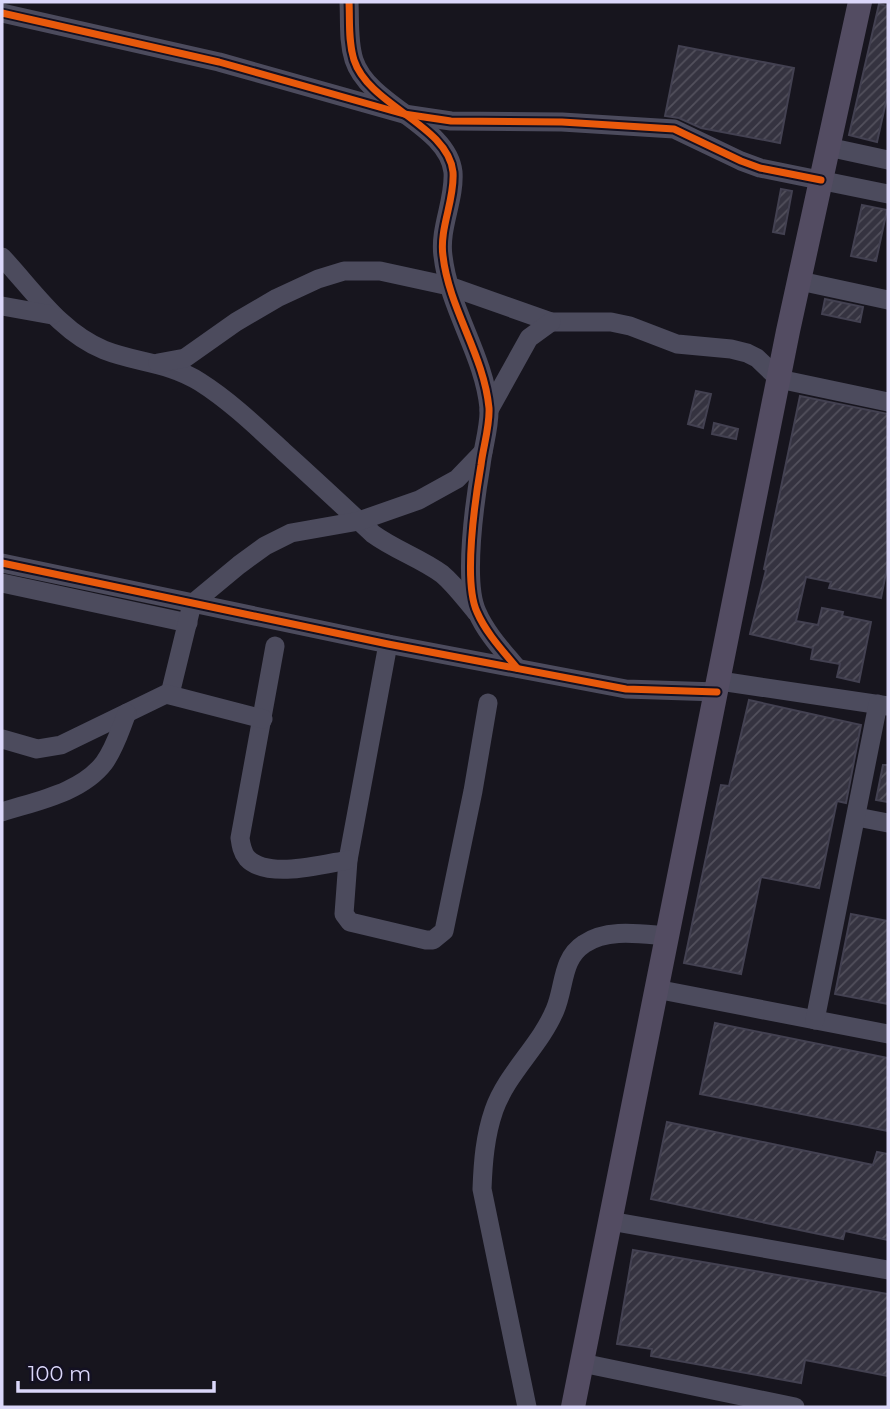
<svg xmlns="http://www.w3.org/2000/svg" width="890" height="1409" font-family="Montserrat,sans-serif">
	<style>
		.building { fill: url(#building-hatch); stroke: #434151; stroke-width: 2 }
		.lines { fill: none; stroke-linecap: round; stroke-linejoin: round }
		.minor { stroke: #4c4b5d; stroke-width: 19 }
		.major { stroke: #534c62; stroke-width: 24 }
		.cycleway-casing { stroke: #141122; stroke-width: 11 }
		.cycleway { stroke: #e8590c; stroke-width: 7 }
	</style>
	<defs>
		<pattern id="building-hatch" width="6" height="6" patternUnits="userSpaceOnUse" patternTransform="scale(1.75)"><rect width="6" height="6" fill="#353340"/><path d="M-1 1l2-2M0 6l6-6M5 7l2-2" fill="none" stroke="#52505c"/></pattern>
	</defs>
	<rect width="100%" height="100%" fill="#17151e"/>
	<g class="building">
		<path d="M879,4L888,6V93L877,142L849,135Z"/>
		<path d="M679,46L794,68L780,143L701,128L679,118L665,116Z"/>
		<path d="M781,189L792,191L784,234L773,232Z"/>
		<path d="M862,205L887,210L876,261L851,256Z"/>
		<path d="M825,299L863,307L860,322L822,314Z"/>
		<path d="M696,391L711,394L703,428L688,424Z"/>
		<path d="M800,396L888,414V563L881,598L829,588L831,582L806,577L796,621L818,625L822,608L843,612L842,616L871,622L859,682L837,677L840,664L811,659L813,648L750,634L766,570L764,569Z"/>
		<path d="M714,423L738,429L736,439L712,434Z"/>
		<path d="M749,700L861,725L846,803L837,801L819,888L761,877L741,974L684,963L721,785L729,786Z"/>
		<path d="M883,765H888V802L876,800Z"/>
		<path d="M851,914L888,921V1004L835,994Z"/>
		<path d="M715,1023L888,1058V1131L700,1094Z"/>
		<path d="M667,1122L873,1165L877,1152L888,1154V1240L845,1231L843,1239L651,1199Z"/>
		<path d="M633,1250L888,1294V1376L805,1360L801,1383L651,1356L652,1349L617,1344Z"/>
	</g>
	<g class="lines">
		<g class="minor">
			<path d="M349,2C350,21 348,41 354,60C369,106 448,125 453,172C455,200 439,228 443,256C449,309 484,355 489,408C490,426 483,447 481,465C475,500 463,582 477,612C486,633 503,651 517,668"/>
			<path d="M2,13L219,62L404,114L451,121L562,122L674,129L741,161L760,168L888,194"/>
			<path d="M828,147L888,160"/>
			<path d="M2,257C33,290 60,332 104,350C137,363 168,362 200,382C230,401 257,427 283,451C313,478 343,506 373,534C395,550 420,558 442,574C455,585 465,599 476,612"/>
			<path d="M800,281L888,300"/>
			<path d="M2,306L52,315"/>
			<path d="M158,363L185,358L236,322L277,298L318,279L344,271H380L449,286L551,322H611L630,326L677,344L731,349L747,353L757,358L779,379L888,402"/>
			<path d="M489,410L529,338L551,322"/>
			<path d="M2,563L388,644L626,689L717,692"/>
			<path d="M2,583L188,623"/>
			<path d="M388,644L348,860L344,914L350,922L426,940H433L444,931L473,791L488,703"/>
			<path d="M275,646L240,838C241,845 242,852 247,858C267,880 324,864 348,860"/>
			<path d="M720,681L888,706"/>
			<path d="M170,694L192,604L239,565L265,546L291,533L359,521L419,500L457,479L483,452"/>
			<path d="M2,739L37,749L61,745L166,694L263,719"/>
			<path d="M2,812C36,801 81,793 104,763C115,748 120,730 127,713"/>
			<path d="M857,817L888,823"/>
			<path d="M656,989L888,1034"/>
			<path d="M815,1020L878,704"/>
			<path d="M610,1221L888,1270"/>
			<path d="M582,1363L795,1407"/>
			<path d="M527,1407L482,1189C483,1162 485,1136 494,1110C507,1073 540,1046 555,1010C565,987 561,959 584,944C607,928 641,934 667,936"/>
		</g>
		<path class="major" d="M573,1407L788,331L860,2"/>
		<defs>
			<g id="cycleway">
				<path d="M349,2C350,21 348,41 354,60C369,106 448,125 453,172C455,200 439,228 443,256C449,309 484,355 489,408C490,426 483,447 481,465C475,500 463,582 477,612C486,633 503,651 517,668"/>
				<path d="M2,13L219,62L404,114L451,121L562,122L674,129L741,161L760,168L821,180"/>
				<path d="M2,563L388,644L626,689L717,692"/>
			</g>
		</defs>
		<use href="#cycleway" class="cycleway-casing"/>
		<use href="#cycleway" class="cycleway"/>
	</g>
	<rect width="890" height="1409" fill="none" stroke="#dbd7fa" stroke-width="7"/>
	<path d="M18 1381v10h196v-10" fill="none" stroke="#dbd7fa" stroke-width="3.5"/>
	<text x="28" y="1381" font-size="21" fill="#dbd7fa" stroke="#141122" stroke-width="5" paint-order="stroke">100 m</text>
</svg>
